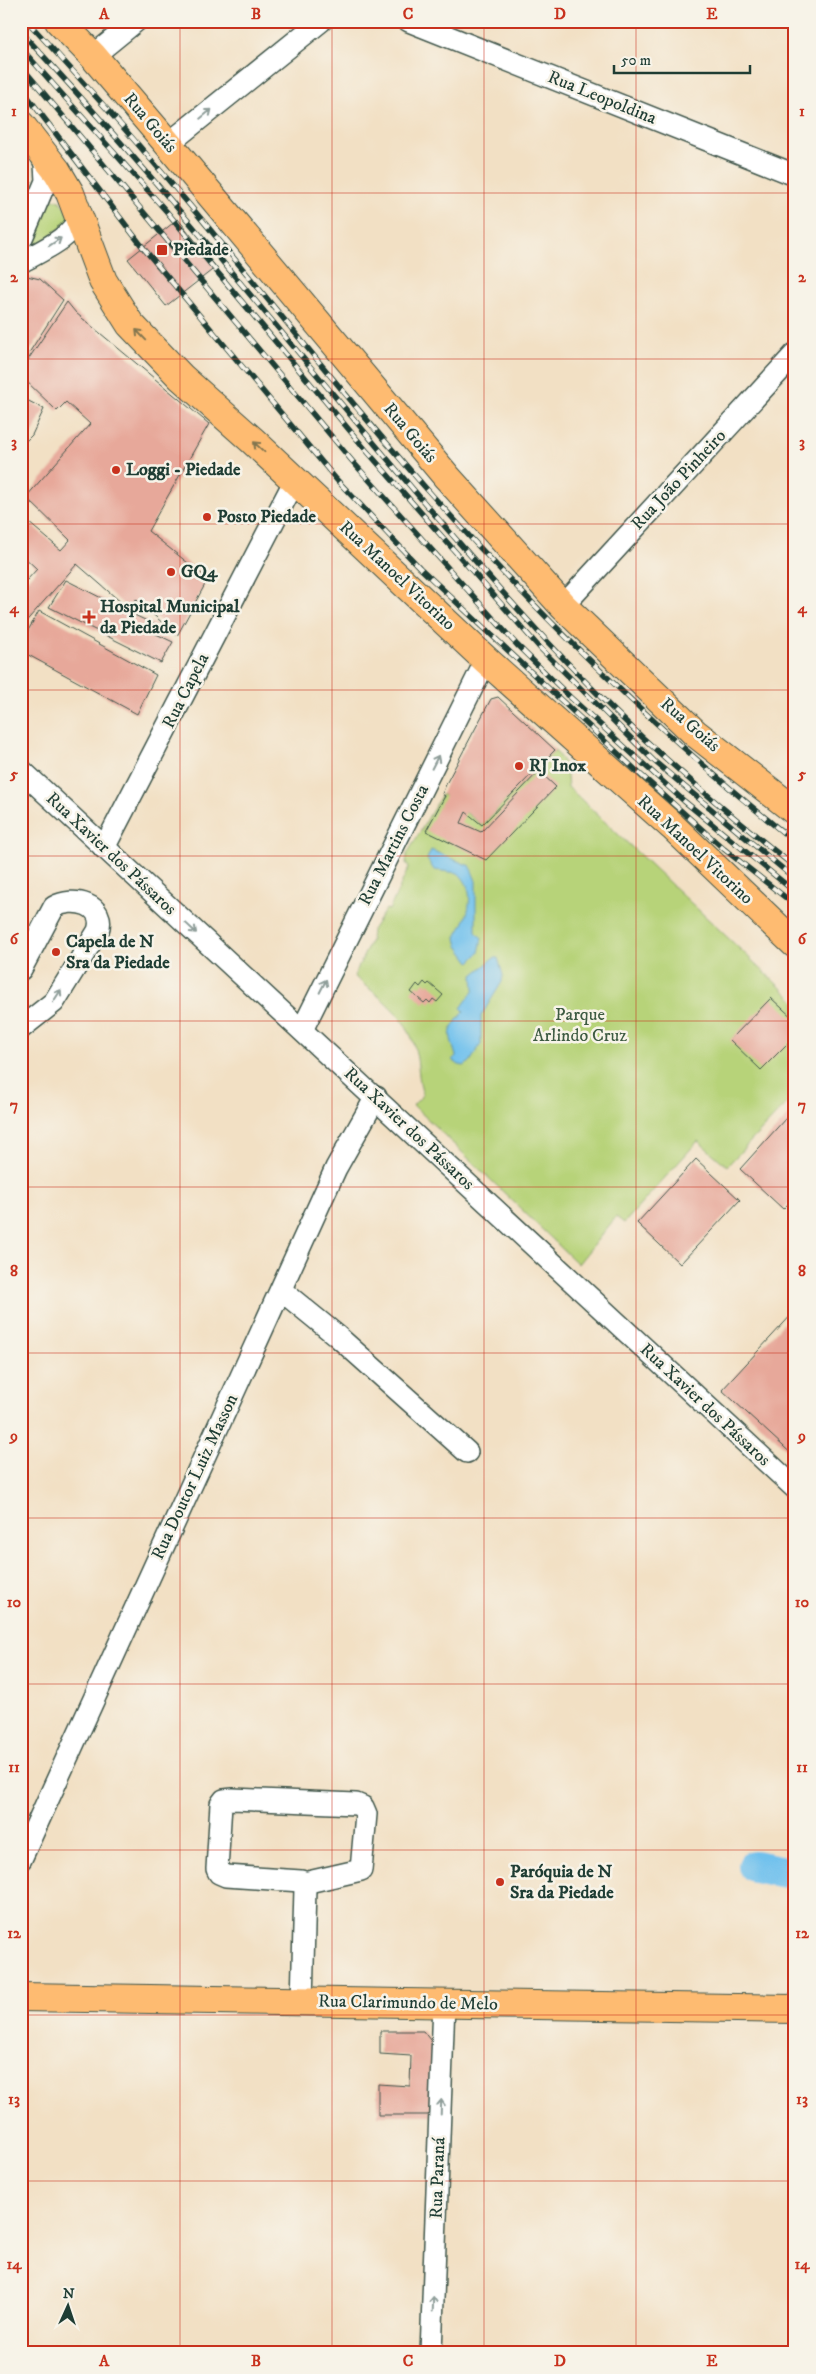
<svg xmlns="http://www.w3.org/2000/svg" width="816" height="2374" font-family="'IM FELL DW Pica',serif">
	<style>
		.green { fill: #b7d379; stroke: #6b8856 }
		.water { fill: #71c1ed; stroke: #487f90 }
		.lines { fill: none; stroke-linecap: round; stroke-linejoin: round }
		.river { stroke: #71c1ed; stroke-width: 32 }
		.building { fill: #e7a89a }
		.minor-casing { stroke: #3f554a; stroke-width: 24 }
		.major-casing { stroke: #3f554a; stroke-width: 30 }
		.minor { stroke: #fff; stroke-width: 21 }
		.major { stroke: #febb71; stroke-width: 28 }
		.rail-casing { stroke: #1f3d34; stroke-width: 5.5 }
		.rail { stroke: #f7f3e8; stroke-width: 4; stroke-dasharray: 11; stroke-linecap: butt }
		.oneway { stroke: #8f9e9a }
		.oneway2 { stroke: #83764f }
		.grid { fill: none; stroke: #c8321e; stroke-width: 1; stroke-opacity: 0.55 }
		.poi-dot { fill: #c8321e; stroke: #f7f3e8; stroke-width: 2 }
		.labels { text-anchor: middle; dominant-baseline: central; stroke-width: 5; stroke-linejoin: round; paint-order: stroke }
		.street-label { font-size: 18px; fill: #1f3d34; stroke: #f7f3e8 }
		.poi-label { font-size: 18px; font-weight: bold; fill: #1f3d34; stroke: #f7f3e8; text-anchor: start }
		.park-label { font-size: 18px; fill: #3d5b42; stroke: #f7f3e8 }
		.neatline { fill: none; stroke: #c8321e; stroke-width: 2 }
		.grid-label { font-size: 16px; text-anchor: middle; font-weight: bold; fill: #c8321e }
	</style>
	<rect width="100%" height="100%" fill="#f7f3e8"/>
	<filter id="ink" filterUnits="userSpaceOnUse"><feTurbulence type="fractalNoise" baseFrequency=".02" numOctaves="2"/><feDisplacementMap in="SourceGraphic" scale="10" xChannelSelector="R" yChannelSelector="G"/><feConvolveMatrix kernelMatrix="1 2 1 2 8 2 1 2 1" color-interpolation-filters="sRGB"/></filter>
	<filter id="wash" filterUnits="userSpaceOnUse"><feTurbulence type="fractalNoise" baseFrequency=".0096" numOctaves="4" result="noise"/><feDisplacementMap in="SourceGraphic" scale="20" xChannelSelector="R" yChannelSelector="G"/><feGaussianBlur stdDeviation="1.12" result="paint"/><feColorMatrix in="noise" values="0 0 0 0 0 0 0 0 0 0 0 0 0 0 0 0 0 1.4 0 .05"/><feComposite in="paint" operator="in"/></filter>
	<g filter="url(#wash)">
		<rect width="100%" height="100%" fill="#f2e0c4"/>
		<g class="green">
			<path d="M52,200H59L73,219L21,257L45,203Z"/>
			<path d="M555,750L566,766L568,787L795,1001V1095L727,1166L698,1141L624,1223L616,1217L578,1264L413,1105L423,1095C418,1080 419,1064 415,1049C408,1015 378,997 354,976L371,940L372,930L386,909L389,910L409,867L406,863L407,854L442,794L482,825Z"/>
		</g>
		<g class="water">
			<path d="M431,850L470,866L476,881V932L482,938L479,953L470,962L458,946L456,938C457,933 461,929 463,924C471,907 474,887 458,873L434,870L427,859Z"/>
			<path d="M494,958H498L503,975L502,982L481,1016V1044L470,1062L464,1066L459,1065L452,1060L456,1056C448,1030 447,1033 464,1011L461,1008L474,990L473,975Z"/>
		</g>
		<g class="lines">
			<path class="river" d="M754,1866L795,1874"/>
		</g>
		<g id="blocks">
			<g class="building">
				<path d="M178,219L216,267L166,306L128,259Z"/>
				<path d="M27,276L40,279L63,300L27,356L21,352V279Z"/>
				<path d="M67,302L76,313L209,424L148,531L208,579L177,636L136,599L130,613L158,626L154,633L173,642L161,663L49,607L66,580L121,608L123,604L77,564L21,627V574L27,580L37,569L21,554V516L61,550L70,540L26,497L90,424L66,402L57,411L21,376V370Z"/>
				<path d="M21,397L44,409L32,435L21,446Z"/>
				<path d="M39,611L156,675L137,714L21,651V643Z"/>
				<path d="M498,697L555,750L482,825L466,812L461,823L481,832L539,771L556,787L486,860L426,831L445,796L442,794L447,782L491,699Z"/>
				<path d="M424,982L427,985L429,983L443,995L437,1002L433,999L430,1003L427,1000L424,1003L411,992L417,984L420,987Z"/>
				<path d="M771,998L795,1020V1036L761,1070L730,1040Z"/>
				<path d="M795,1108V1197L783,1209L740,1169Z"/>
				<path d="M696,1159L740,1200L680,1264L637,1223Z"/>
				<path d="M795,1311V1457L722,1390Z"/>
				<path d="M380,2031H423L434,2045L432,2115H378V2084L410,2086L411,2056L380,2054Z"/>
			</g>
		</g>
	</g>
	<g filter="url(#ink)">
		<use href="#blocks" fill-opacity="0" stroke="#3f554a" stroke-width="1"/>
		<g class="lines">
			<defs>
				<g id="minor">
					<path d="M409,21L795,175"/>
					<path d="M93,56L136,21"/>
					<path d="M168,144L321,21"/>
					<path d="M21,240L46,181L45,164L40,152"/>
					<path d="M21,262C39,252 77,236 79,214"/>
					<path d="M563,606L795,354"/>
					<path d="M21,770L795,1488"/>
					<path d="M104,848L295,480"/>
					<path d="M21,969L54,907C73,896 107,904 98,931L54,1002L21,1028"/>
					<path d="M302,1030L486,660"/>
					<path d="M282,1291L336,1335L467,1452"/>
					<path d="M233,1799L356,1804L363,1807L366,1814L361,1870L304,1883L301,1881L226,1876L219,1873L217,1869L221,1804L224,1800Z"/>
					<path d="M21,1859L336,1168L376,1097"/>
					<path d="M302,2002L305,1888L304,1883"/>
					<path d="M431,2353L444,2003"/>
				</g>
				<g id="major">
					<path d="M59,21L93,56L168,144L447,477L563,606L695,733L795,811"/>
					<path d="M21,125L57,171L70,193L103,281L130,324L181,377L253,441L486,660L673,827L795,944"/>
					<path d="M21,1997L795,2009"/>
				</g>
			</defs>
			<use href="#minor" class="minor-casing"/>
			<use href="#major" class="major-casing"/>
			<use href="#minor" class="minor"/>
			<use href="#major" class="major"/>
			<defs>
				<g id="rail">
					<path d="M27,21C76,74 124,127 170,182C256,282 336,387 424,486C538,615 660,734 795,842"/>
					<path d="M21,32C166,187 297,354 435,515C501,591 568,668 642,737C691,782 742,825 795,867"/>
					<path d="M21,48L167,212L366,450L539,647L654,761L795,879"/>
					<path d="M21,66L353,462L517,645L570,697L684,801L795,892"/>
					<path d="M21,88L145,250L336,479L420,568L640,774L724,849L795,905"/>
				</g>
			</defs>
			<use href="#rail" class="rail-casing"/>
			<use href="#rail" class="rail"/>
		</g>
		<defs><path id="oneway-shaft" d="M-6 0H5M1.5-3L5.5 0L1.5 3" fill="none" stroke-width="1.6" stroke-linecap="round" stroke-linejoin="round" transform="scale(1.25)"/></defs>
		<g class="oneway">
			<use href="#oneway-shaft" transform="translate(206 114) rotate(-39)"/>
			<use href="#oneway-shaft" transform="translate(55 242) rotate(-34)"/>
			<use href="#oneway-shaft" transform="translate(435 762) rotate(-63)"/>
			<use href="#oneway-shaft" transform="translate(191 928) rotate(43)"/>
			<use href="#oneway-shaft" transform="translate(323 986) rotate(-63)"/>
			<use href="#oneway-shaft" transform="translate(57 996) rotate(-57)"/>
			<use href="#oneway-shaft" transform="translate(441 2107) rotate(-88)"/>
			<use href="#oneway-shaft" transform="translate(433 2304) rotate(-88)"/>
		</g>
		<g class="oneway2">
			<use href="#oneway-shaft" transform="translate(141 335) rotate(-134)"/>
			<use href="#oneway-shaft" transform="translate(259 447) rotate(-137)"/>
		</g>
	</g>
	<path class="grid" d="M180,21V2353M332,21V2353M484,21V2353M636,21V2353M21,193H795M21,359H795M21,524H795M21,690H795M21,856H795M21,1021H795M21,1187H795M21,1353H795M21,1518H795M21,1684H795M21,1850H795M21,2015H795M21,2181H795"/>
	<g class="poi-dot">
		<rect x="156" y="244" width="12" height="12" rx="2.5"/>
		<circle cx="116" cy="470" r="5"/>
		<circle cx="207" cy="517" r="5"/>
		<circle cx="171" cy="572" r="5"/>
		<path d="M86.5 609.5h5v5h5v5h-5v5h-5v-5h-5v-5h5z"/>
		<circle cx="519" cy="766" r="5"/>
		<circle cx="56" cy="952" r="5"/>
		<circle cx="500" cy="1882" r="5"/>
	</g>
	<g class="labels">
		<g class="street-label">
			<text transform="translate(602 98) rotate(22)">Rua Leopoldina</text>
			<text transform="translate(150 123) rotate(50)">Rua Goiás</text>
			<text transform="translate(410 433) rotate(50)">Rua Goiás</text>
			<text transform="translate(679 480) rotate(-47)">Rua João Pinheiro</text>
			<text transform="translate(397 576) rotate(43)">Rua Manoel Vitorino</text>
			<text transform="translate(186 691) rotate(-63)">Rua Capela</text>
			<text transform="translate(690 725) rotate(41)">Rua Goiás</text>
			<text transform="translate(394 845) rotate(-63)">Rua Martins Costa</text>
			<text transform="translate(695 850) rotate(43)">Rua Manoel Vitorino</text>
			<text transform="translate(111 854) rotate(43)">Rua Xavier dos Pássaros</text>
			<text transform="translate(409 1129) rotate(43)">Rua Xavier dos Pássaros</text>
			<text transform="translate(705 1405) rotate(43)">Rua Xavier dos Pássaros</text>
			<text transform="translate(195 1477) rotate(-65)">Rua Doutor Luiz Masson</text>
			<text transform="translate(408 2003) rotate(1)">Rua Clarimundo de Melo</text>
			<text transform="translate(438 2178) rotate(-88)">Rua Paraná</text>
		</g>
		<g class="poi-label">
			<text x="173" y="250">Piedade</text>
			<text x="126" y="470">Loggi - Piedade</text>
			<text x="217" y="517">Posto Piedade</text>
			<text x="181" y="572">GQ4</text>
			<text x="100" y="607">Hospital Municipal<tspan x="100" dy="21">da Piedade</tspan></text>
			<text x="529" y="766">RJ Inox</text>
			<text x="66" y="942">Capela de N<tspan x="66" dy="21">Sra da Piedade</tspan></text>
			<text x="510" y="1872">Paróquia de N<tspan x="510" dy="21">Sra da Piedade</tspan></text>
		</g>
		<g class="park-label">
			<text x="580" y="1015">Parque<tspan x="580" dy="21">Arlindo Cruz</tspan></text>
		</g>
	</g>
	<rect width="816" height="2374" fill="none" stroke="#f7f3e8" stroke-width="55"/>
	<g transform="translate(68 2306) rotate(3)" stroke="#f7f3e8" stroke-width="4" paint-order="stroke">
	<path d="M0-4L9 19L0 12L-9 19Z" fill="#1f3d34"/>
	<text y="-8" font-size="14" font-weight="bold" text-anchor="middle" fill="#1f3d34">N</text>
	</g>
	<path d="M614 65v8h136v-8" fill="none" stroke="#1f3d34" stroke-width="2.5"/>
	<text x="621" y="65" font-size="15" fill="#1f3d34" stroke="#f7f3e8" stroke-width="4" paint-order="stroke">50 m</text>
	<rect x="28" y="28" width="760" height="2318" class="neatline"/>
	<g class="grid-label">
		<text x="104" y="19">A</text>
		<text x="256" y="19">B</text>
		<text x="408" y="19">C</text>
		<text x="560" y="19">D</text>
		<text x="712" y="19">E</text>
		<text x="14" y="116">1</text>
		<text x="802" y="116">1</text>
		<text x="14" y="282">2</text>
		<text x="802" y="282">2</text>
		<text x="14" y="447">3</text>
		<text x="802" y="447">3</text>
		<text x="14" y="613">4</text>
		<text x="802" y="613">4</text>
		<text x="14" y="779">5</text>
		<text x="802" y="779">5</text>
		<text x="14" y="944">6</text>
		<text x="802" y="944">6</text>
		<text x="14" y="1110">7</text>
		<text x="802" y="1110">7</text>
		<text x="14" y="1276">8</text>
		<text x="802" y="1276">8</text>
		<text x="14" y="1441">9</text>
		<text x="802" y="1441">9</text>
		<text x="14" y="1607">10</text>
		<text x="802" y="1607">10</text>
		<text x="14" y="1772">11</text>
		<text x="802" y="1772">11</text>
		<text x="14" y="1938">12</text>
		<text x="802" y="1938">12</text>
		<text x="14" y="2104">13</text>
		<text x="802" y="2104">13</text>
		<text x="14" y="2269">14</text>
		<text x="802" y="2269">14</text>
		<text x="104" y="2366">A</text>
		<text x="256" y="2366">B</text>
		<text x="408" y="2366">C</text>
		<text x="560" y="2366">D</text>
		<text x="712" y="2366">E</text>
	</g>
</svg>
